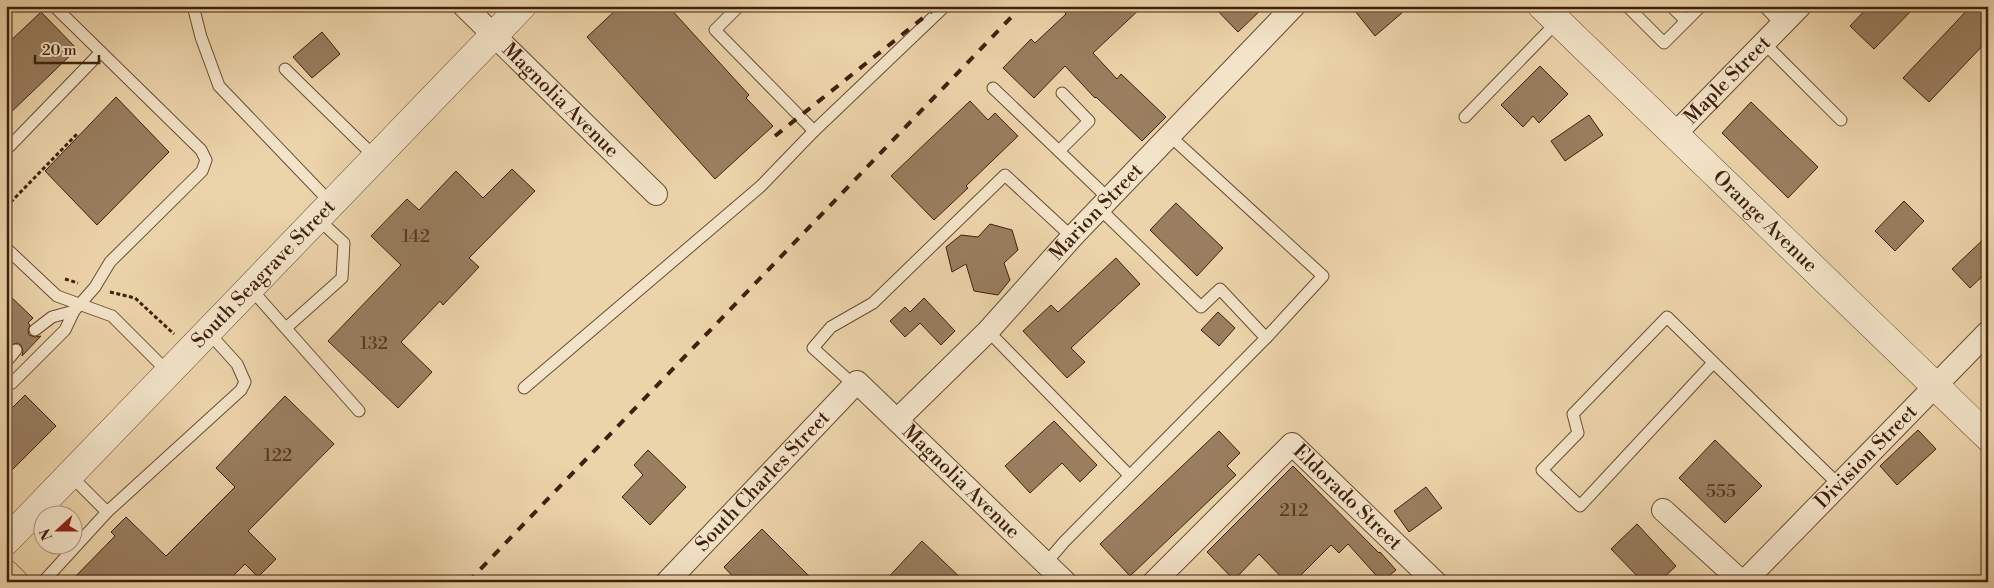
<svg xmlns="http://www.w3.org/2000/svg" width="1994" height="588" font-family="'Libre Bodoni',serif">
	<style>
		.building { fill: #997e5f; stroke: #3f200d }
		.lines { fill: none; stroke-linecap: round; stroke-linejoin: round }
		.service-casing { stroke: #6a4d34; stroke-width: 13 }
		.minor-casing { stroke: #6a4d34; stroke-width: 24 }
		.tertiary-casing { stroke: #6a4d34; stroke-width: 29 }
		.primary-casing { stroke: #3f200d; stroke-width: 29 }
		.path { stroke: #3f200d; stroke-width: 3; stroke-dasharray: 4 2.5; stroke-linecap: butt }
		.service { stroke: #f3e3c8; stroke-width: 11 }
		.minor { stroke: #f3e3c8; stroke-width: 22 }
		.tertiary { stroke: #f3e3c8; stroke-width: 28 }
		.primary { stroke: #ecd4aa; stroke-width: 28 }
		.rail { stroke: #3f200d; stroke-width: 4; stroke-dasharray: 9 9; stroke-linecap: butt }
		.labels { text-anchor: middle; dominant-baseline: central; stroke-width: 5; stroke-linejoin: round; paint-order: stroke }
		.number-label { font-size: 18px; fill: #563822 }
		.street-label { font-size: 20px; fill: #3f200d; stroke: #f3e3c8 }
	</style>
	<rect width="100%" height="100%" fill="#ecd4aa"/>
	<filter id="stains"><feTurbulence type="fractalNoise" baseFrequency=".004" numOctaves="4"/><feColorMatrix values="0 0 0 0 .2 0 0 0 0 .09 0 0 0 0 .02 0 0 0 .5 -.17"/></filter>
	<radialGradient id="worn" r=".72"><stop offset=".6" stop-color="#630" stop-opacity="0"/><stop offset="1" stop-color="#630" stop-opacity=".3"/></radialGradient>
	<g class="building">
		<path d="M620,6H668L749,95L746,98L773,126L715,179L587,37Z"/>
		<path d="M1059,6H1143L1093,53L1117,79L1121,74L1166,117L1142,141L1096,97L1095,98L1065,66L1034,98L1003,68L1031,39L1035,43L1066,14Z"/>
		<path d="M1213,6H1265L1238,32Z"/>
		<path d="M1351,6H1410L1375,36Z"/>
		<path d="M1869,6H1916L1874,49L1850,26Z"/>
		<path d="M1971,6H1988V40L1929,102L1903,78Z"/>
		<path d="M41,12L77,49L6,117V45Z"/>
		<path d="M322,32L340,54L312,78L293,57Z"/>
		<path d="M1540,66L1568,94L1539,123L1533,116L1523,127L1501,105Z"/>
		<path d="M116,97L169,152L97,225L45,171Z"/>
		<path d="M970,101L988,120L995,113L1018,136L966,186L968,188L934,220L891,176Z"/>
		<path d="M1751,102L1818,167L1788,198L1722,133Z"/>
		<path d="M1589,115L1603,135L1565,161L1551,141Z"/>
		<path d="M512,169L535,191L469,258L479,267L443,305L440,301L401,342L432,372L398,408L328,341L401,265L371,236L407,199L419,210L456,171L483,198Z"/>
		<path d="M1904,201L1924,221L1895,251L1875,231Z"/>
		<path d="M1176,203L1223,248L1197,276L1150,230Z"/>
		<path d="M990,224L1012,230L1018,250L1004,263L1010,280L998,295L974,291L966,264L952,272L946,247L961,235L978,237Z"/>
		<path d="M1988,235V271L1970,288L1952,269Z"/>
		<path d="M1116,258L1140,284L1071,348L1085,362L1067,378L1023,331L1051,305L1058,312Z"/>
		<path d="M6,292L33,318L28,323L30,325L28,330L29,335L35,337L41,336L22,356L23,351L21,345L17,343L11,345L6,340Z"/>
		<path d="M924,298L955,331L941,345L920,323L905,337L890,321L905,307L910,312Z"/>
		<path d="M1218,312L1235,328L1219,346L1201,330Z"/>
		<path d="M25,395L56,426L6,476V414Z"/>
		<path d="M285,396L334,444L248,531L276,559L258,577L245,564L227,582H70L115,536L111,532L126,517L166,556L235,487L216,468Z"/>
		<path d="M1054,421L1097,465L1080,482L1062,463L1030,493L1005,466Z"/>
		<path d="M1918,430L1936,449L1897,485L1880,466Z"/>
		<path d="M1219,431L1240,453L1227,466L1236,475L1130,576L1100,544Z"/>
		<path d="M1715,440L1762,486L1725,523L1679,478Z"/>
		<path d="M648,450L686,487L650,525L622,497L643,475L634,465Z"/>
		<path d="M1293,466L1379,553L1380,552L1396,570L1382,582L1348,544L1339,553L1331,545L1294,582H1286L1259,554L1234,580L1207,552Z"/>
		<path d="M1426,487L1442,508L1409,532L1394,511Z"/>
		<path d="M1637,524L1676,566L1659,582H1643L1611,549Z"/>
		<path d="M762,529L815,582H738L724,567Z"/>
		<path d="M922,541L965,582H884Z"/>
	</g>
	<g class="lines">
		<defs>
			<g id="service">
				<path d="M193,6L201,37L219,86L332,204"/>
				<path d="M739,6L715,30L814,131"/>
				<path d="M1627,6L1664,43L1701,6"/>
				<path d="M1671,6L1686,21"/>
				<path d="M1764,6L1782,25"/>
				<path d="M6,10L10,6"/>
				<path d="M1764,43L1841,120"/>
				<path d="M285,69L376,158"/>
				<path d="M993,88L1109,199"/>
				<path d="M1465,117L1558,21"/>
				<path d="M6,150L101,52"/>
				<path d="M1059,151L1089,121L1062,93"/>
				<path d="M1100,209L1201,307L1220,289L1266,338"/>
				<path d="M6,248L57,296L112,316L169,373"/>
				<path d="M250,288L359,411"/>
				<path d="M286,328L342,278L344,243L318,219"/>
				<path d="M35,330L52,317L74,311"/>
				<path d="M988,331L1129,475"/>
				<path d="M6,362L16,350"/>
				<path d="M1713,363L1580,506L1542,470L1578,433L1573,414L1667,317L1839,485"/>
				<path d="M854,385L813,348L831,327L873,303L1005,175L1072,237"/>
				<path d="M6,386L12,383L65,330L74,311L95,287L110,262L202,171L206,160L201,150L54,6"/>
				<path d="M524,388L761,186L814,131L945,6"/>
				<path d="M107,512L241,390L245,382L237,364L208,332"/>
				<path d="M1046,563L1064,542L1266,338L1323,276L1170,136"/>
				<path d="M43,582L107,512L70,475"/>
			</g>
			<g id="minor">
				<path id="s1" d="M464,6L656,194"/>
				<path id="s2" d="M1675,134L1800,6"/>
				<path id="s3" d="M897,420L988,331L1072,237L1294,6"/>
				<path d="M1663,510L1742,582"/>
				<path id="s4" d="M667,582L857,382L1065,582"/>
				<path id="s5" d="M1154,582L1292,444L1435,582"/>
				<path id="s6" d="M1744,582L1988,332"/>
			</g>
			<g id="tertiary">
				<path id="s7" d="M1542,6L1988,437"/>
				<path id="s8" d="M6,541L522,6"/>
			</g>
			<path id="primary" d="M6,574L14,582"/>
		</defs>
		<use href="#service" class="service-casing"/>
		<use href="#minor" class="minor-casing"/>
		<use href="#tertiary" class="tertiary-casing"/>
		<use href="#primary" class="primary-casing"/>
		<g class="path">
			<path d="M6,207L77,134L79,135"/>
			<path d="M65,279L78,283"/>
			<path d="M110,292L135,298L174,334"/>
		</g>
		<use href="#service" class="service"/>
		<use href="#minor" class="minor"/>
		<use href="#tertiary" class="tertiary"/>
		<use href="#primary" class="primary"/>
		<g class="rail">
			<path d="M775,136L938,6"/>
			<path d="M468,582L1022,6"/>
		</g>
	</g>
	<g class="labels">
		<g class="number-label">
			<text x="416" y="236">142</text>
			<text x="374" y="343">132</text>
			<text x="278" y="455">122</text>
			<text x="1721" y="491">555</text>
			<text x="1294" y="510">212</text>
		</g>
		<g class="street-label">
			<text stroke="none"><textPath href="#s2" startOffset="75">Maple Street</textPath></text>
			<text stroke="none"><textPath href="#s1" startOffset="135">Magnolia Avenue</textPath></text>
			<text stroke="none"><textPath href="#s3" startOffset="288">Marion Street</textPath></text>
			<text stroke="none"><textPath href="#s7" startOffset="310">Orange Avenue</textPath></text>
			<text stroke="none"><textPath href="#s8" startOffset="371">South Seagrave Street</textPath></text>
			<text stroke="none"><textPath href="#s6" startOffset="175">Division Street</textPath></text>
			<text stroke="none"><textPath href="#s4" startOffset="139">South Charles Street</textPath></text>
			<text stroke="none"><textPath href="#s4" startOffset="420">Magnolia Avenue</textPath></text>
			<text stroke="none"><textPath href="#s5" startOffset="272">Eldorado Street</textPath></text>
		</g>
	</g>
	<rect width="1994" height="588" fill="none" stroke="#ecd4aa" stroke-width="25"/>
	<rect x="8" y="8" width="1979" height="573" fill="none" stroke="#3f200d" stroke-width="2.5"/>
	<rect x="12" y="12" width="1969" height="563" fill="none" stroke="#3f200d"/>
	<g transform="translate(58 530) rotate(249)"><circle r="24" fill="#f3e3c8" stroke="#ab957d"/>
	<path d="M0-4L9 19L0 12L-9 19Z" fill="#8f2418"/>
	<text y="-8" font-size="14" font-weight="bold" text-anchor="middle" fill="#3f200d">N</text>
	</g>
	<path d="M35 55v8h64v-8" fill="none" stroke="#3f200d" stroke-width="2.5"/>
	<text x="42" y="55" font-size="15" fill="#3f200d" stroke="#f3e3c8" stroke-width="4" paint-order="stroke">20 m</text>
	<rect width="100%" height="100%" filter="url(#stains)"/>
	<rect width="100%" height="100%" fill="url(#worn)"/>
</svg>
